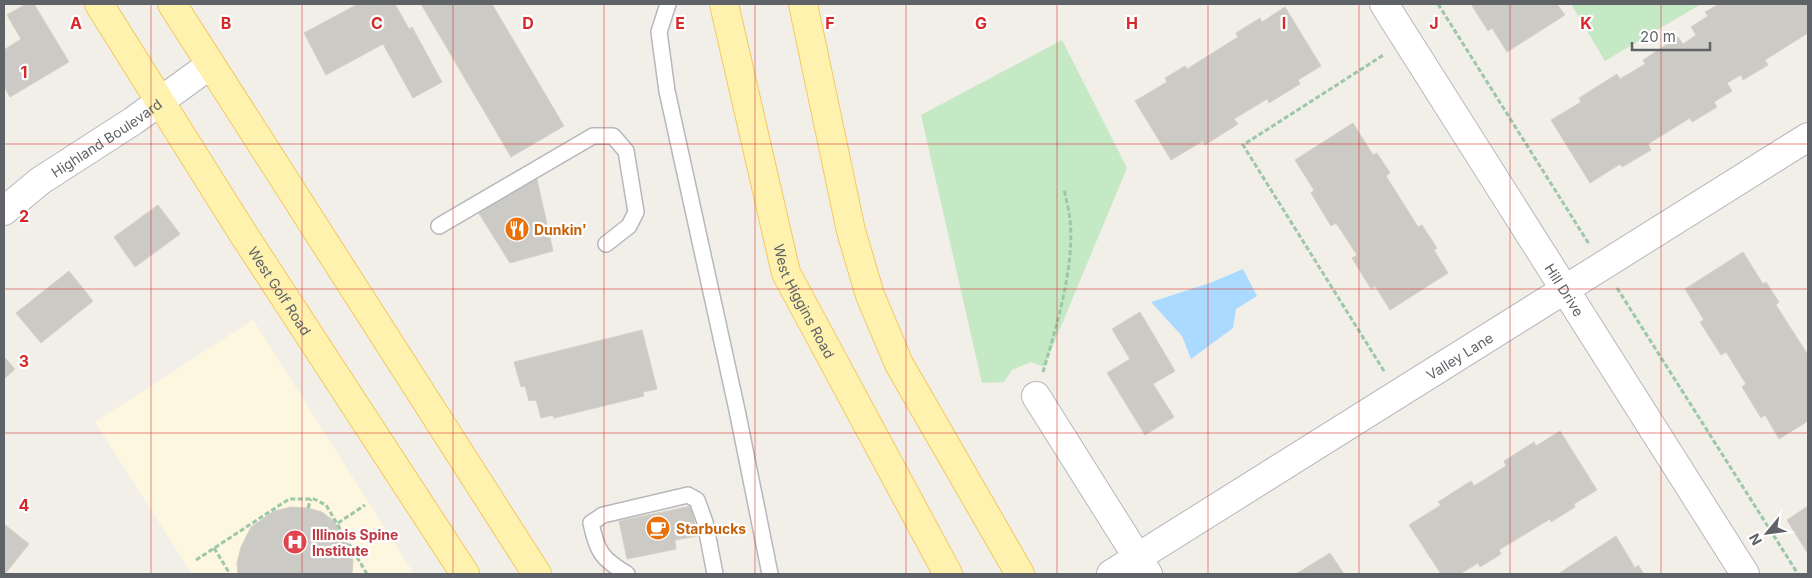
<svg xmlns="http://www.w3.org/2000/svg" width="1812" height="578" font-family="Inter,sans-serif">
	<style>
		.commercial { fill: #fef7e0 }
		.green { fill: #c5e8c5 }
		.water { fill: #aadaff }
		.building { fill: #cccac5; stroke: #d6d1c6 }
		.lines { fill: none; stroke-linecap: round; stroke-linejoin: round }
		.lane-casing { stroke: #b5b8bc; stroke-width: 18 }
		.street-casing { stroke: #b5b8bc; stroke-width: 30 }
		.primary-casing { stroke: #f2c960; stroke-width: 30 }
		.path { stroke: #9cc7a9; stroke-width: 3; stroke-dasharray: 5 2.5; stroke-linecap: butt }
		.lane { stroke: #fff; stroke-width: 15 }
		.street { stroke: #fff; stroke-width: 28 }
		.primary { stroke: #fff2af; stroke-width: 28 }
		.grid { fill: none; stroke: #d62828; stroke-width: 1; stroke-opacity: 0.55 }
		.labels { text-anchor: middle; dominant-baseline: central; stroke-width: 4.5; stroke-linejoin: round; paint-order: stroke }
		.street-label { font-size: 14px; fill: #5f6368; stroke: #fff }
		.food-label { font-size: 14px; font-weight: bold; fill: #c56008; stroke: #fff; text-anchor: start }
		.health-label { font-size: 14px; font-weight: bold; fill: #be3a42; stroke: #fff; text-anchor: start }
		.grid-label { font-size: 16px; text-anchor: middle; font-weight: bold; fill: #d62828; stroke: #fff; stroke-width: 4.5; stroke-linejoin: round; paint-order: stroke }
	</style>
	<rect width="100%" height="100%" fill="#f1efe8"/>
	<path class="commercial" d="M253,320L414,574H192L95,422Z"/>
	<g class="green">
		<path d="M1571,4H1701L1605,61Z"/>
		<path d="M1062,40L1127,168L1044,367L1031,362L1012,370L1004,382L982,383L921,115Z"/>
	</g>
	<path class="water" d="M1243,269L1257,296L1236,309L1233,328L1191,359L1182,336L1151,302L1210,283Z"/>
	<g class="building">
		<path d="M26,4H34L69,62L10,97L4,86V50L21,39L7,15Z"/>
		<path d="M358,4H395L409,29L412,27L442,82L413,98L383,44L326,75L304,33Z"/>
		<path d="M421,4H492L564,126L511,157Z"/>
		<path d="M1471,4H1557L1565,15L1507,52L1492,28L1488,31Z"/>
		<path d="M1719,4H1808V33L1765,60L1768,65L1743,80L1741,75L1727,83L1732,91L1714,102L1717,107L1692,122L1690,118L1648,144L1651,150L1622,167L1620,164L1590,183L1551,120L1581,102L1579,98L1617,74L1620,79L1645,64L1643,60L1678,37L1683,44L1696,35L1691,27L1708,16L1705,12Z"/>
		<path d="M1285,7L1321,66L1298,80L1300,84L1269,103L1267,99L1234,119L1238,124L1205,145L1203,141L1171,160L1135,101L1167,82L1165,78L1185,66L1187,69L1238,37L1236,33L1260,18L1262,22Z"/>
		<path d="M1353,123L1373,155L1377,153L1390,173L1386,176L1418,227L1422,225L1437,248L1434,250L1448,273L1390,310L1375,286L1371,289L1352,258L1357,255L1336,223L1331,226L1311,193L1314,190L1295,160Z"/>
		<path d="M536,175L553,251L510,263L478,212Z"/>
		<path d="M158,205L180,234L135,267L114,237Z"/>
		<path d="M1743,252L1763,284L1766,282L1779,302L1776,305L1808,355V421L1779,439L1765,415L1761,418L1742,387L1746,384L1726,352L1721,355L1700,322L1704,320L1685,289Z"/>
		<path d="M69,271L93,301L41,343L16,313Z"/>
		<path d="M1140,312L1175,371L1153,384L1174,417L1145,435L1107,373L1130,359L1112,329Z"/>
		<path d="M642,330L657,389L643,392L644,396L554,418L553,415L541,418L536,400L529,401L525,386L521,387L514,362Z"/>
		<path d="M4,357L15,369L4,379Z"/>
		<path d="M1560,431L1597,490L1574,504L1575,507L1551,522L1550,519L1499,550L1501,554L1480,567L1478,563L1460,574H1441L1409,525L1441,505L1438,502L1471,481L1474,486L1506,466L1504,461L1534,442L1536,446Z"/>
		<path d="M691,506L698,536L675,540L676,549L627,559L619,521Z"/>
		<path d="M1808,506V554L1787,520Z"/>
		<path d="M291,507L308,508L322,512L334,521L350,546L353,561L352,574H238L237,563L241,547L251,527L274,511Z"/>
		<path d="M4,524L29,544L5,574H4Z"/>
		<path d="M1616,536L1635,568L1638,565L1644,574H1558Z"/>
		<path d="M1330,553L1344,574H1296Z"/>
	</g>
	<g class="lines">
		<defs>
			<g id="lane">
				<path d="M668,4L659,32L667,91L737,410L770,574"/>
				<path d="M439,226L593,136H613L626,151L636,212L629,226L606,244"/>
				<path d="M627,574C602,559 597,552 591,523L603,515L688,495L697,500L705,522L715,574"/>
			</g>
			<g id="street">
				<path id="s1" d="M1384,4L1745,574"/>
				<path id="s2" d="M4,211L40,181L133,121L210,65"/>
				<path d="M1036,396L1148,574"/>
				<path id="s3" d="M1111,574L1808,137"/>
			</g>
			<g id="primary">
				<path id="s4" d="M99,4L242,232L465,574"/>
				<path d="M172,4L537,574"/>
				<path id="s5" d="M724,4L786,273L948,574"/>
				<path d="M803,4L851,231L870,295L899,364L1020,574"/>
			</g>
		</defs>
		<use href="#lane" class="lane-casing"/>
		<use href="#street" class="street-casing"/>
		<use href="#primary" class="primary-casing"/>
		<g class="path">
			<path d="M1438,4L1589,244"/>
			<path d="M1617,288L1798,574"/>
			<path d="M1384,371L1243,145L1385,54"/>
			<path d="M1043,372C1056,328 1075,266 1070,220C1069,210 1066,199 1064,189"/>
			<path d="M308,508L311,499"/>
			<path d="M338,523L365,505"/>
			<path d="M214,548L230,574"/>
			<path d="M196,560L289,499H314L326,505L367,574"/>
		</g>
		<use href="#lane" class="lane"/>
		<use href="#street" class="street"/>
		<use href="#primary" class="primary"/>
	</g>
	<path class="grid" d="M151,4V574M302,4V574M453,4V574M604,4V574M755,4V574M906,4V574M1057,4V574M1208,4V574M1359,4V574M1510,4V574M1661,4V574M4,144H1808M4,289H1808M4,433H1808"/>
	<defs>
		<symbol id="restaurant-disc" viewBox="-11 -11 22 22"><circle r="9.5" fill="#e8710a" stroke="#fff"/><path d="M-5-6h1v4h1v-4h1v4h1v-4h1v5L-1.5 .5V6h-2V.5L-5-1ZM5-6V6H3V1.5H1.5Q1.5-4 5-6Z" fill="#fff"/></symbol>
		<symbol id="cafe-disc" viewBox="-11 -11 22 22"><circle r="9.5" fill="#e8710a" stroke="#fff"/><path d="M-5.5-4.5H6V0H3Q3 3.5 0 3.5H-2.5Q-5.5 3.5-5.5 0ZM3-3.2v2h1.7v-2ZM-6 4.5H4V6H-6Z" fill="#fff"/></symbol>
		<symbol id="hospital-disc" viewBox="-11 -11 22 22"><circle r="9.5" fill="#e0444e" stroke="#fff"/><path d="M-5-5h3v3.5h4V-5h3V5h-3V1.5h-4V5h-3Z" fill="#fff"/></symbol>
	</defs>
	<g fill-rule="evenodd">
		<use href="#restaurant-disc" x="503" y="215" width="28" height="28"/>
		<use href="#cafe-disc" x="644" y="514" width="28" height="28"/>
		<use href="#hospital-disc" x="281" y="528" width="28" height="28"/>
	</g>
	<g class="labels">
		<g class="street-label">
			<text stroke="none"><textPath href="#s2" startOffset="126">Highland Boulevard</textPath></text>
			<text stroke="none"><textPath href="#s1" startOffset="338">Hill Drive</textPath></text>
			<text stroke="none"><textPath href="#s4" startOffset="339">West Golf Road</textPath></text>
			<text stroke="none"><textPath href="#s5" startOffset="309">West Higgins Road</textPath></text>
			<text stroke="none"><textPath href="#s3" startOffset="411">Valley Lane</textPath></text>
		</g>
		<g class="food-label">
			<text x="534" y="229">Dunkin'</text>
			<text x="676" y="528">Starbucks</text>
		</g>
		<g class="health-label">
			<text x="312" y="534">Illinois Spine<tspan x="312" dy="16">Institute</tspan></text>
		</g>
	</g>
	<g class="grid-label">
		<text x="76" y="29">A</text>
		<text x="226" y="29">B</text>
		<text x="377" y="29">C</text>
		<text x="528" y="29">D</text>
		<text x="680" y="29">E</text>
		<text x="830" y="29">F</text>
		<text x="981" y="29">G</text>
		<text x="1132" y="29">H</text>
		<text x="1284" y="29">I</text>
		<text x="1434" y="29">J</text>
		<text x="1586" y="29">K</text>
		<text x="24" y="78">1</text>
		<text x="24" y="222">2</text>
		<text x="24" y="367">3</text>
		<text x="24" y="511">4</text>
	</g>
	<rect width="1812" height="578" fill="none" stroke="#5f6368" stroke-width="10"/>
	<g transform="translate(1767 533) rotate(241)" stroke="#ffffff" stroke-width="4" paint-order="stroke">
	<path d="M0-4L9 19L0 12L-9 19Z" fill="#5f6368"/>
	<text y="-8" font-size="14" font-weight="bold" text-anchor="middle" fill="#5f6368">N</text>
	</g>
	<path d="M1632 42v8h78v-8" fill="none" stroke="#5f6368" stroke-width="2.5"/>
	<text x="1640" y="42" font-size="15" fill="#5f6368" stroke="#ffffff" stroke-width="4" paint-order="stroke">20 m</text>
</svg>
